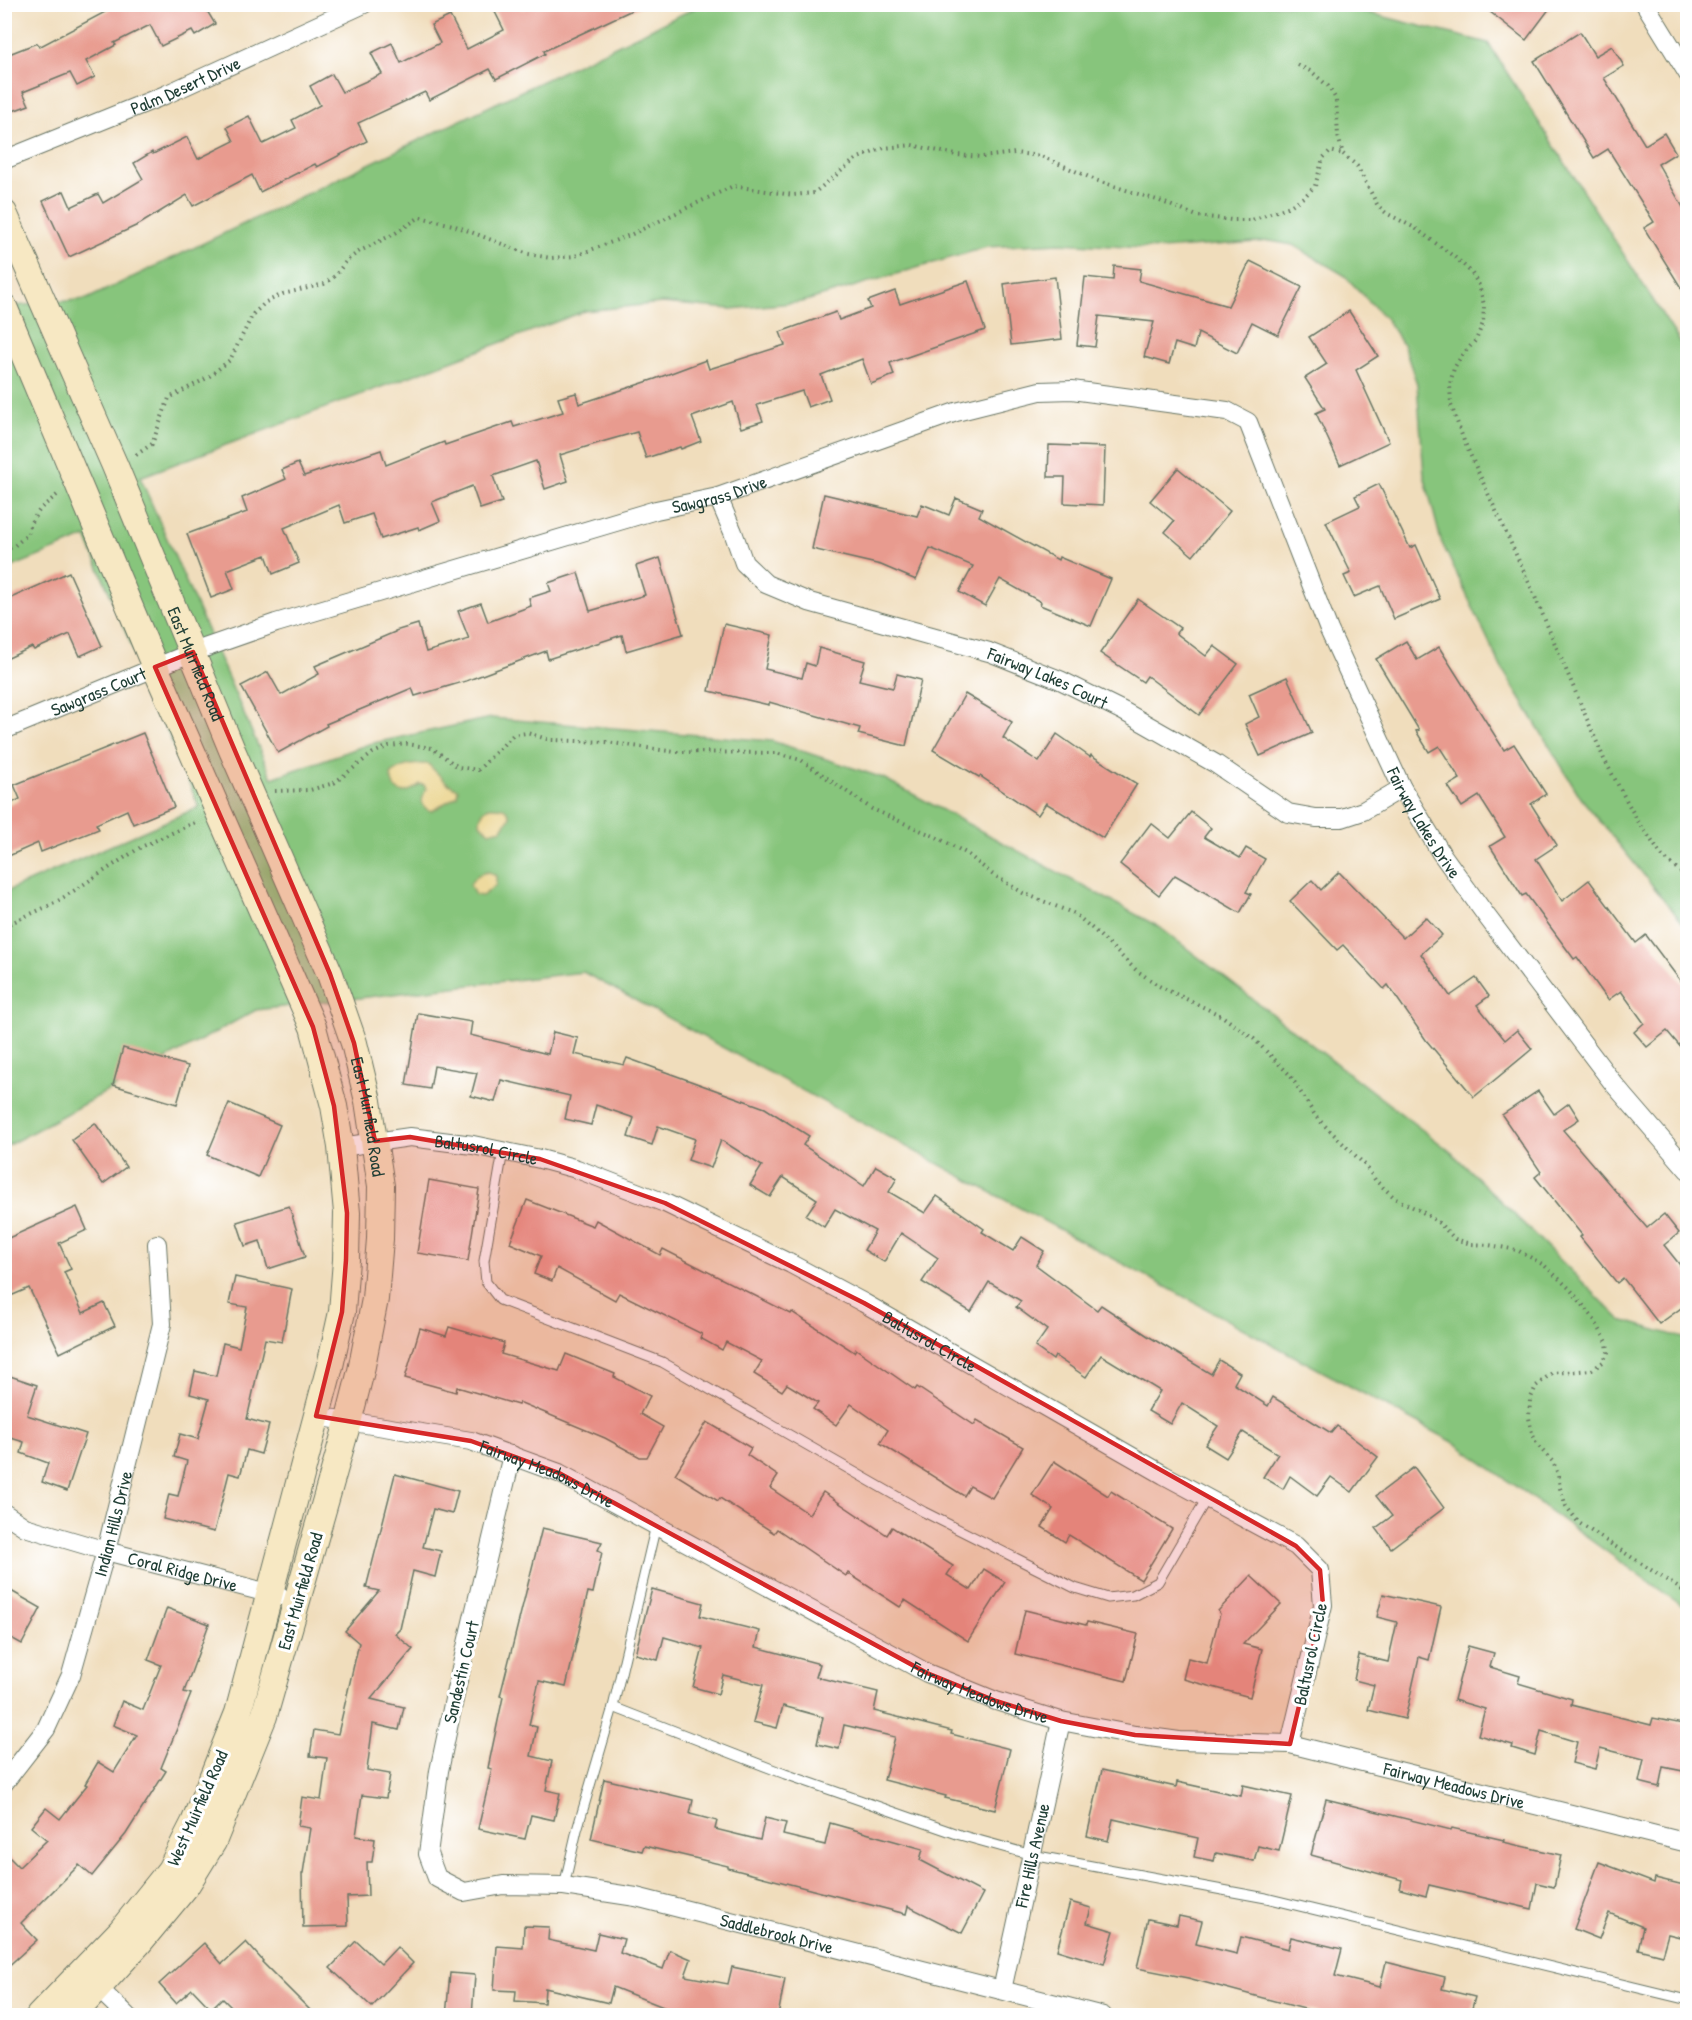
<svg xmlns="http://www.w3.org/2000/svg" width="1692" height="2020" font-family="'Patrick Hand',sans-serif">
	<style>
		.green { fill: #87c57b; stroke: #538158; stroke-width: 1.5 }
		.sand { fill: #eeda9e; stroke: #868c69; stroke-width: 1.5 }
		.building { fill: #e89b8f }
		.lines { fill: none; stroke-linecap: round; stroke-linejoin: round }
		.lane-casing { stroke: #687564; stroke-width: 11 }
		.street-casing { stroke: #687564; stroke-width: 20 }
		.secondary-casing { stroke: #687564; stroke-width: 28 }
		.path { stroke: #687564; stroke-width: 4; stroke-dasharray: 1.5 4.5; stroke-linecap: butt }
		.lane { stroke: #fff; stroke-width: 9 }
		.street { stroke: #fff; stroke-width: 18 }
		.secondary { stroke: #f7e8c3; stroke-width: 26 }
		.marked { fill: #d62828; fill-opacity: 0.2; stroke: #d62828; stroke-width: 4.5; stroke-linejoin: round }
		.labels { text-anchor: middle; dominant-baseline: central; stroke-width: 6; stroke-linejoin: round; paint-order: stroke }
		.street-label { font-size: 18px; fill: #1f3d34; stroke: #fff }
	</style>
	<rect width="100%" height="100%" fill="#fff"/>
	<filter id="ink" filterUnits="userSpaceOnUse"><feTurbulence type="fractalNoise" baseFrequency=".0167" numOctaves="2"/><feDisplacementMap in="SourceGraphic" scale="12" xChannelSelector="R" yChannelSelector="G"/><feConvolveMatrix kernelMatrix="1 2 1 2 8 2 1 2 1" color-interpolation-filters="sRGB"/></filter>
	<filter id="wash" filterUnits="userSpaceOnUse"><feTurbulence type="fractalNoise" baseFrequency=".008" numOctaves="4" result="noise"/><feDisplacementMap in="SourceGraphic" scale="24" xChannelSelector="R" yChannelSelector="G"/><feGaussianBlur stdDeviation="1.35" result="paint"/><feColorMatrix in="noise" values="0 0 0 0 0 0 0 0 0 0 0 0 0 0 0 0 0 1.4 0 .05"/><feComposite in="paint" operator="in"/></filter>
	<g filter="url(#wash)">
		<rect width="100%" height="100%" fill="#f0ddbc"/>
		<path class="green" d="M701,5H1337L1488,43L1687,353V928L1581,798L1501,667L1441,541L1424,475L1417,384L1404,346L1386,319L1344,275L1293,245L1270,241L1161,249L1060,243L987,247L802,302L731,309L662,303L585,311L140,477L272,778L369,744L491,718L772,741L883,778L1159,927L1451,1152L1621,1320L1687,1339V1609L1455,1443L583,972L256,1010L5,1147V892L199,807L86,537L5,570V307L87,299Z"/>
		<g class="sand">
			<path d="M421,764H428L447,783L458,789L457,796L432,811C419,808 421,799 426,789L424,785L420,784C406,796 393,796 391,775C399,766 409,765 421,764Z"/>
			<path d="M489,807C499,807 508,806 510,817L502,829L489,832L480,823C480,815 482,811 489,807Z"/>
			<path d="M489,872L496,876V885L482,896L475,895L470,885C475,876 479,873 489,872Z"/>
		</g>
		<g id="blocks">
			<g class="building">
				<path d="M106,4H203L215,24L195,36L192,31L161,46L150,25L114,43L116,45L86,61L95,77L77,86L70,73L23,92L29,105L10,112L4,99V47L9,54L37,43L39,47L109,10Z"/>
				<path d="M491,4H520L522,10L534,4H645L544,51L545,54L496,79L490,69L429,100L425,92L358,123L367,141L317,167L315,164L260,192L252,175L193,206L187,195L140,224L69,257L43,201L64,191L71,207L98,194L103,203L143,179L134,163L152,152L153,154L187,137L198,159L234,141L227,127L249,116L263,144L296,128L292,120L320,105L310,86L332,74L342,92L382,74L371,53L392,43L401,63L440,43L431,25L450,16L467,49L504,30Z"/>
				<path d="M1480,4H1553L1526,40Z"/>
				<path d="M1580,32L1595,56L1612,46L1624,66L1604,78L1645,145L1664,133L1676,153L1658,164L1688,216V299L1644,228L1654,222L1608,149L1594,158L1534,61Z"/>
				<path d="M1250,261L1302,287L1278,335L1252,322L1237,353L1198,333L1194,349L1175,343L1169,364L1144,357L1154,322L1099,316L1095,347L1077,345L1085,277L1113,280L1114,266L1141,269L1139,281L1228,306Z"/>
				<path d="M1055,277L1062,339L1011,345L1004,284Z"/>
				<path d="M968,281L985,330L890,363L894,375L871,384L862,359L821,375L830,399L808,407L802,391L757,405L763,421L741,428L733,402L692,417L701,441L681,449L680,447L646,458L637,432L605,441L560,455L568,481L545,489L536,461L493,476L502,502L480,509L472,486L432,502L440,521L419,530L418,527L381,539L372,514L345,523L339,505L284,528L299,563L273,574L266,555L227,570L234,589L211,598L187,534L247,512L242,498L286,479L282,470L298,463L304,476L381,450L386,465L444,442L445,445L512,422L514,427L563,412L558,398L576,393L579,404L655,379L706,360L709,369L785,345L780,332L836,312L839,320L871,308L868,301L895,291L900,304Z"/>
				<path d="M1349,311L1378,356L1356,370L1389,442L1340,465L1316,413L1325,409L1305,378L1327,364L1309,337Z"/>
				<path d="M1049,445L1105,447L1103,505L1064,503L1065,477H1048Z"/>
				<path d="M1178,468L1230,511L1193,556L1165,532L1174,521L1150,501Z"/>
				<path d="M1379,484L1410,548L1416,545L1440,599L1394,619L1380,586L1354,597L1344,576L1351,573L1326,522L1360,506L1355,496Z"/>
				<path d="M824,494L917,516L922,504L949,515L956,498L982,509L979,516L1058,560L1059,557L1111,579L1091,626L1040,605L1041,602L1000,579L985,606L959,592L973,566L930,548L916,580L881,565L812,549Z"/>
				<path d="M660,558L683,634L626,651L622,635L548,659L546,651L466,681L415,696L412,688L326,724L327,726L278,753L241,686L268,672L281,695L319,674L315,666L395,632V631L418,624L426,652L469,639L458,611L481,603L488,622L531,606L529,598L551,591L548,583L578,573L590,611L645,595L636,566Z"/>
				<path d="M69,572L102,646L80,656L70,634L34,650L32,647L4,660V601Z"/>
				<path d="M1138,599L1180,628L1176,633L1206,656L1214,646L1238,664L1199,715L1147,676L1143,682L1100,653Z"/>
				<path d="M724,624L772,635L765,669L802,678L806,663L815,666L819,648L865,661L859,680L893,688L897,674L921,680L906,746L858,734L860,728L769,702V705L709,691Z"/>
				<path d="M1406,641L1417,660L1439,647L1504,750L1514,744L1546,794L1531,804L1557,845L1536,859L1562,901L1589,880L1636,943L1646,935L1688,991V1056L1667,1031L1647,1047L1634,1032L1644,1023L1621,991L1608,1000L1577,957L1574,959L1526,894L1522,896L1490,846L1505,837L1479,796L1462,807L1448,786L1460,779L1439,746L1429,752L1416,731L1419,730L1376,659Z"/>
				<path d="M1287,677L1312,733L1260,756L1245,724L1259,717L1249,694Z"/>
				<path d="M965,694L1012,722L1003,738L1039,762L1057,734L1090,757L1091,755L1137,784L1103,838L1046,803L1038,815L980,776L979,777L933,750Z"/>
				<path d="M143,733L174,807L133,824L127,810L96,824L99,829L41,852L38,843L4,858V807L20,799L14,785Z"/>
				<path d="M1191,812L1211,828L1204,837L1240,858L1246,848L1265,859L1246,892L1251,894L1240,913L1175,875L1159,895L1120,864L1151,823L1170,838Z"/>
				<path d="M1339,872L1403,938L1426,917L1442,935L1421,954L1450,996L1476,978L1489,996L1477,1005L1505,1040L1517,1030L1532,1049L1474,1097L1426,1040L1388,985L1384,989L1343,945L1337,950L1290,901L1312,880L1321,890Z"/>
				<path d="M418,1013L472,1022L470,1035L548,1054L553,1032L578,1038L574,1054L624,1065L627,1058L765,1108L809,1136L803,1145L864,1186L876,1166L897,1178L889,1192L925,1213L937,1196L984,1229L982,1232L1013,1251L1022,1237L1044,1251L1036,1265L1097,1310L1101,1305L1148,1336L1211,1374L1219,1360L1240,1373L1234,1384L1268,1406L1273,1397L1331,1433L1337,1426L1378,1457L1352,1492L1331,1477L1317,1496L1290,1476L1283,1489L1263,1477L1278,1454L1243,1432L1226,1458L1205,1445L1218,1426L1182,1403L1170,1424L1148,1411L1160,1391L1101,1355L1086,1377L1055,1356L1053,1360L1035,1347L1047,1330L1016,1307L1021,1301L989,1282L971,1312L922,1282L938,1258L901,1233L884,1262L864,1250L875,1231L835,1209L824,1227L806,1215L817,1199L783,1177L770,1197L750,1185L762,1166L721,1140L711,1168L688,1160L695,1139L658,1126L652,1145L628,1137L634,1118L596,1105L591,1125L565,1119L570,1096L501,1080L495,1102L471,1096L477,1073L434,1066L430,1089L406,1085Z"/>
				<path d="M123,1048L188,1066L177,1104L113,1085Z"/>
				<path d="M1538,1091L1554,1114L1569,1103L1579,1119L1563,1130L1647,1228L1664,1214L1679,1233L1664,1245L1688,1275V1303L1659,1324L1623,1278L1617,1283L1580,1237L1582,1235L1535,1177L1541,1172L1502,1115Z"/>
				<path d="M229,1103L280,1125L258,1177L207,1155Z"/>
				<path d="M95,1123L126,1167L103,1184L72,1140Z"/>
				<path d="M429,1180L479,1189L468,1261L417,1253Z"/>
				<path d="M527,1200L593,1226L596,1220L660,1255L663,1249L791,1314L792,1312L854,1352L856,1349L915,1390L917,1387L974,1425L977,1420L1023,1447L992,1498L970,1486L964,1496L880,1443L888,1430L851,1404L836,1425L813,1409L818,1403L787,1384L782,1391L754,1374L762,1361L726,1342L722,1350L700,1338L702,1334L619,1293L615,1300L557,1268L552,1281L534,1274L541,1256L510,1243Z"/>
				<path d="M289,1206L305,1257L268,1269L260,1241L245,1246L237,1222Z"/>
				<path d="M77,1207L87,1230L59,1243L71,1269L64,1272L83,1313L104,1303L115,1326L60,1353L29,1288L13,1295L4,1278V1240Z"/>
				<path d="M235,1277L292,1289L282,1342L265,1339L247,1419L269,1425L261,1454L247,1450L240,1476L229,1473L214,1532L163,1519L169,1494L178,1496L187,1461L174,1457L180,1434L198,1439L209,1399L190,1394L195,1371L216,1376L223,1343L239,1347L247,1307L229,1304Z"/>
				<path d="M449,1327L504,1343L501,1354L559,1371L566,1354L615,1374L614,1377L650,1396L640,1414L663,1427L647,1457H640L605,1438L519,1402L518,1405L457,1387L456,1392L405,1378L420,1328L446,1336Z"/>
				<path d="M4,1374L37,1385L27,1415L86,1434L67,1491L42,1482L48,1463L21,1453L24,1442L4,1436Z"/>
				<path d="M707,1422L751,1448L747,1455L778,1476L770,1488L809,1514L823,1492L887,1535L892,1527L953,1566L947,1575L971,1590L984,1569L1005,1582L968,1641L905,1600L900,1607L848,1573L846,1576L777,1529L774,1533L720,1498L718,1501L675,1474Z"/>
				<path d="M1054,1461L1108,1496L1111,1491L1172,1529L1141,1580L1069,1535L1065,1542L1042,1527L1053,1509L1032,1495Z"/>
				<path d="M1414,1467L1444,1508L1391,1548L1376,1528L1392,1516L1376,1496Z"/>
				<path d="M395,1474L458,1491L452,1514L433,1509L423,1547L441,1551L435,1577L413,1571L400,1629L395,1634L413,1649L371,1699L404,1707L399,1730L373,1724L367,1770L390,1774L386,1798L362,1795L356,1836L375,1839L372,1862H367L368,1896L347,1897L348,1926L303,1927L302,1873H303L310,1828L298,1826L302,1797L321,1800L327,1758L310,1756L314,1730L338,1734L359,1643L345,1631L379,1591L366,1588Z"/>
				<path d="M542,1528L602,1542L598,1550L602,1552L593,1593L588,1592L566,1687L539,1681L529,1725L537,1727L531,1756L552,1761L546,1790L560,1793L554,1820L531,1815L525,1839L478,1829L492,1769L488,1768L503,1697L500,1696Z"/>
				<path d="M1251,1576L1281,1604L1243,1644L1262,1649L1250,1697L1183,1679L1188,1658L1207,1663L1220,1614L1218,1611Z"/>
				<path d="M4,1587L41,1608L22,1644L4,1634Z"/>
				<path d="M652,1589L703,1603L700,1616L760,1631L756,1647L820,1664L816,1677L878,1692L874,1711L952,1731L951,1734L1010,1749L995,1810L945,1798L946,1796L884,1780L895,1737L844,1725L839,1749L817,1744L823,1717L783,1706L777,1728L753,1722L763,1685L723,1675L718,1694L693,1687L703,1648L664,1637L658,1660L635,1654Z"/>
				<path d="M1383,1594L1441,1607L1429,1660L1419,1657L1405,1719L1368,1710L1374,1685L1354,1680L1359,1655L1388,1662L1397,1622L1377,1617Z"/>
				<path d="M167,1608L209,1624L184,1692L191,1694L161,1768L166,1771L126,1834L92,1876L79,1865L21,1923L37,1940L4,1970V1852L19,1867L47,1840L31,1827L46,1808L60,1819L87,1785L85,1784L98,1762L114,1772L137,1735L113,1725L122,1701L143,1710L161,1665L148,1660Z"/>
				<path d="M1025,1610L1086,1625L1087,1622L1138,1634L1126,1681L1015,1654Z"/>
				<path d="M1468,1646L1494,1653L1490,1667L1520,1676L1518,1683L1572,1699L1571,1705L1651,1725L1653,1718L1688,1725V1772L1663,1767L1659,1787L1639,1782L1644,1759L1600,1748L1595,1769L1572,1763L1577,1742L1541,1731L1535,1755L1512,1748L1513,1745L1478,1735L1485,1709L1454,1700Z"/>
				<path d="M1102,1770L1176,1787L1177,1782L1241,1796L1243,1785L1292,1796L1279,1851L1258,1846L1254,1861L1216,1853L1214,1861L1194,1857L1198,1838L1113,1819L1108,1841L1087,1836Z"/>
				<path d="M604,1779L693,1800L690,1814L717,1821L715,1829L760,1840L765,1818L786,1823L783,1835L825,1845L830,1823L923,1849L920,1860L983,1893L962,1933L908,1906L906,1914L728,1868V1866L644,1846L642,1851L591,1839Z"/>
				<path d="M1326,1799L1451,1830L1452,1828L1504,1840L1503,1842L1561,1855L1554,1887L1537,1883L1532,1909L1429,1885L1426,1896L1400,1889L1402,1880L1311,1855Z"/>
				<path d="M1599,1862L1654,1883L1655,1878L1688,1886V1939L1668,1934L1662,1955L1638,1949L1643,1927L1609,1913L1599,1939L1574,1929Z"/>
				<path d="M1070,1902L1091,1908L1087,1923L1114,1931L1104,1964L1057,1950Z"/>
				<path d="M1179,1916L1202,1921L1196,1944L1237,1954L1241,1937L1288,1949L1291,1937L1342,1949L1335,1976L1380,1987L1386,1962L1445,1977L1442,1989L1475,1997L1470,2016H1331L1188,1978L1137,1968L1148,1919L1177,1925Z"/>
				<path d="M524,1926L549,1927L548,1940L594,1950L598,1933L624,1939L620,1953L663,1969L670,1950L691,1959L685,1976L728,1984L732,1967L785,1978L778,2016H686L613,1987L609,2003L545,1988L544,2003L515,2001L516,1991L494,1990L497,1946L523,1948Z"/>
				<path d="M356,1941L381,1964L397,1947L413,1963L372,2007L330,1968Z"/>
				<path d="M246,1942L263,1961L262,1962L316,2016H240L222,1998L211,2009L192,1989L176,2003L159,1984L204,1943L222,1964Z"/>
				<path d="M450,1973L475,1975L472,2016H446Z"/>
			</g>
		</g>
	</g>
	<g filter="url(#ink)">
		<use href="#blocks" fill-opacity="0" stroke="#687564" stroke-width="1.5"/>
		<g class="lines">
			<defs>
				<g id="lane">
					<path d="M503,1151L484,1261L486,1282L500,1300L662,1362L924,1512L1075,1588L1108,1598L1133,1595L1158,1582L1207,1498"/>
					<path d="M656,1525L613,1707L785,1774L960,1835L1032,1855L1266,1898L1688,2000"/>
					<path d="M564,1886L577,1830L613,1707"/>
				</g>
				<g id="street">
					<path d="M1645,4L1688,74"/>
					<path id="s1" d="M4,160L165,95L364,4"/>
					<path id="s2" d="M718,497L733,532L744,563L766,584L809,602L989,652L1060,680L1123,711L1216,764L1288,813L1316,818H1342L1363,811L1402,788"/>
					<path id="s3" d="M4,730L193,652L276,623L656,510L718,497L956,412L1040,391L1072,390L1227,411L1248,422L1329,630L1402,788L1441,853L1488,918L1613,1083L1688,1170"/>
					<path id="s4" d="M341,1147L410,1137L473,1145L540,1159L577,1169L665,1203L791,1264L864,1303L1164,1475L1296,1546L1320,1570L1323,1605L1290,1744"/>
					<path id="s5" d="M316,1416L471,1441L559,1473L927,1673L996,1701L1061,1721L1135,1735L1179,1741L1290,1744L1688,1843"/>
					<path id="s6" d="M512,1455L457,1685L439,1771L428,1854L437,1878L464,1892L503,1885L564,1886L636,1897L1103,2016"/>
					<path id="s7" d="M4,1513L25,1527L106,1551L280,1596"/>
					<path id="s8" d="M4,1783L46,1729L71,1675L106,1551L162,1324L157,1244"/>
					<path d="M89,1979L127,2016"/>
					<path id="s9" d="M1002,1990L1061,1721"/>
				</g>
				<g id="secondary">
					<path id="s10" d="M4,213L115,466L232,750L330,974L354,1043L368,1101L381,1186L380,1239L375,1299L361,1371L348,1422L264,1716L213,1842L186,1886L138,1944L72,2016"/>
					<path d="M4,307L155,667L313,1027L334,1106L341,1147L347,1213L346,1260L342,1312L330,1366L238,1713L194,1823L170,1870L121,1931L39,2016"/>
				</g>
			</defs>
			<use href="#lane" class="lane-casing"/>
			<use href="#street" class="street-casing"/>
			<use href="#secondary" class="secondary-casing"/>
			<g class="path">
				<path d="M1298,65L1312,72L1328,86L1336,99L1338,136L1343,154L1357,166L1378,206L1386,213L1415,228L1456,258L1471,272L1479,285L1484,305L1483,323L1476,340L1463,354L1454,368L1450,384L1451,405L1464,441L1530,585L1604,759L1636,818L1662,856L1688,878"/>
				<path d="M136,455L152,444L169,398L207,378L230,360L253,314L266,302L283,294L324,284L335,276L347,260L360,251L394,234L420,217L453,225L528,254L551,258L575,256L630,235L733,186L793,195L814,193L856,159L884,148L912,145L956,155L982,157L1015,153L1041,156L1098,181L1160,201L1197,216L1232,220H1252L1290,206L1305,196L1315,186L1323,158L1330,151L1343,154"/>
				<path d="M4,550L13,547L28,534L31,522L41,508L57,495"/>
				<path d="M275,791L310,790L334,783L373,753L389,746L407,744L432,748L458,767L478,770L513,735L527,733L550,740L606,742L675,752L776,753L801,760L872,809L938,838L966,853L992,874L1023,893L1075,914L1094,930L1136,970L1159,986L1222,1016L1254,1039L1290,1075L1316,1117L1365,1165L1376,1181L1396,1199L1421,1211L1439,1223L1455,1239L1471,1244L1489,1245L1517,1250L1544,1265L1569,1288L1592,1316L1607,1342L1608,1352L1603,1362L1592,1370L1552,1373L1536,1386L1530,1400L1529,1418L1532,1433L1538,1446L1553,1462L1558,1474L1560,1488L1566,1506L1579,1523L1688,1594"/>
				<path d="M4,926L55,903L141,847L198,821"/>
			</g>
			<use href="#lane" class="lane"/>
			<use href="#street" class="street"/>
			<use href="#secondary" class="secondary"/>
		</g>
	</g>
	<path class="marked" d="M193,652L330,974L354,1043L375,1141L410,1137L540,1159L665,1203L864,1303L1296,1546L1320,1570L1323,1605L1290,1744L1135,1735L1061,1721L996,1701L927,1673L559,1473L471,1441L316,1416L342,1312L346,1260L347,1213L334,1106L313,1027L155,667Z"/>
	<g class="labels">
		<g class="street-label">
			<text stroke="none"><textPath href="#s1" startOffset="196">Palm Desert Drive</textPath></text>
			<text stroke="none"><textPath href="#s3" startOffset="754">Sawgrass Drive</textPath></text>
			<text stroke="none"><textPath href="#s10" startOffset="490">East Muirfield Road</textPath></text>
			<text stroke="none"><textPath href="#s2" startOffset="399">Fairway Lakes Court</textPath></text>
			<text stroke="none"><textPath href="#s3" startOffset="102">Sawgrass Court</textPath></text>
			<text stroke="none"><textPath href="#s3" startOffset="1742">Fairway Lakes Drive</textPath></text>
			<text stroke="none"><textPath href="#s10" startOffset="976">East Muirfield Road</textPath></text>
			<text stroke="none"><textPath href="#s4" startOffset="147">Baltusrol Circle</textPath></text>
			<text stroke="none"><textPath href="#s4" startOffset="633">Baltusrol Circle</textPath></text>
			<text stroke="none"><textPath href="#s5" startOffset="240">Fairway Meadows Drive</textPath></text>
			<text stroke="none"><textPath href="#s8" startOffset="285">Indian Hills Drive</textPath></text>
			<text stroke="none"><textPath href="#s7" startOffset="189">Coral Ridge Drive</textPath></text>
			<text transform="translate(300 1591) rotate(-74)">East Muirfield Road</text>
			<text transform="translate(1310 1654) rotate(-78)">Baltusrol Circle</text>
			<text transform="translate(461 1672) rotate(-77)">Sandestin Court</text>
			<text stroke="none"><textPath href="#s5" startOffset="726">Fairway Meadows Drive</textPath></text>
			<text stroke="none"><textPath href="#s5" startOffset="1212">Fairway Meadows Drive</textPath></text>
			<text transform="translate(197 1808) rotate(-66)">West Muirfield Road</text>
			<text stroke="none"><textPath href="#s9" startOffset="138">Fire Hills Avenue</textPath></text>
			<text stroke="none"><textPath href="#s6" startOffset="783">Saddlebrook Drive</textPath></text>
		</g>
	</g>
	<rect width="1692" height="2020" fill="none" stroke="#fff" stroke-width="24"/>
</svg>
